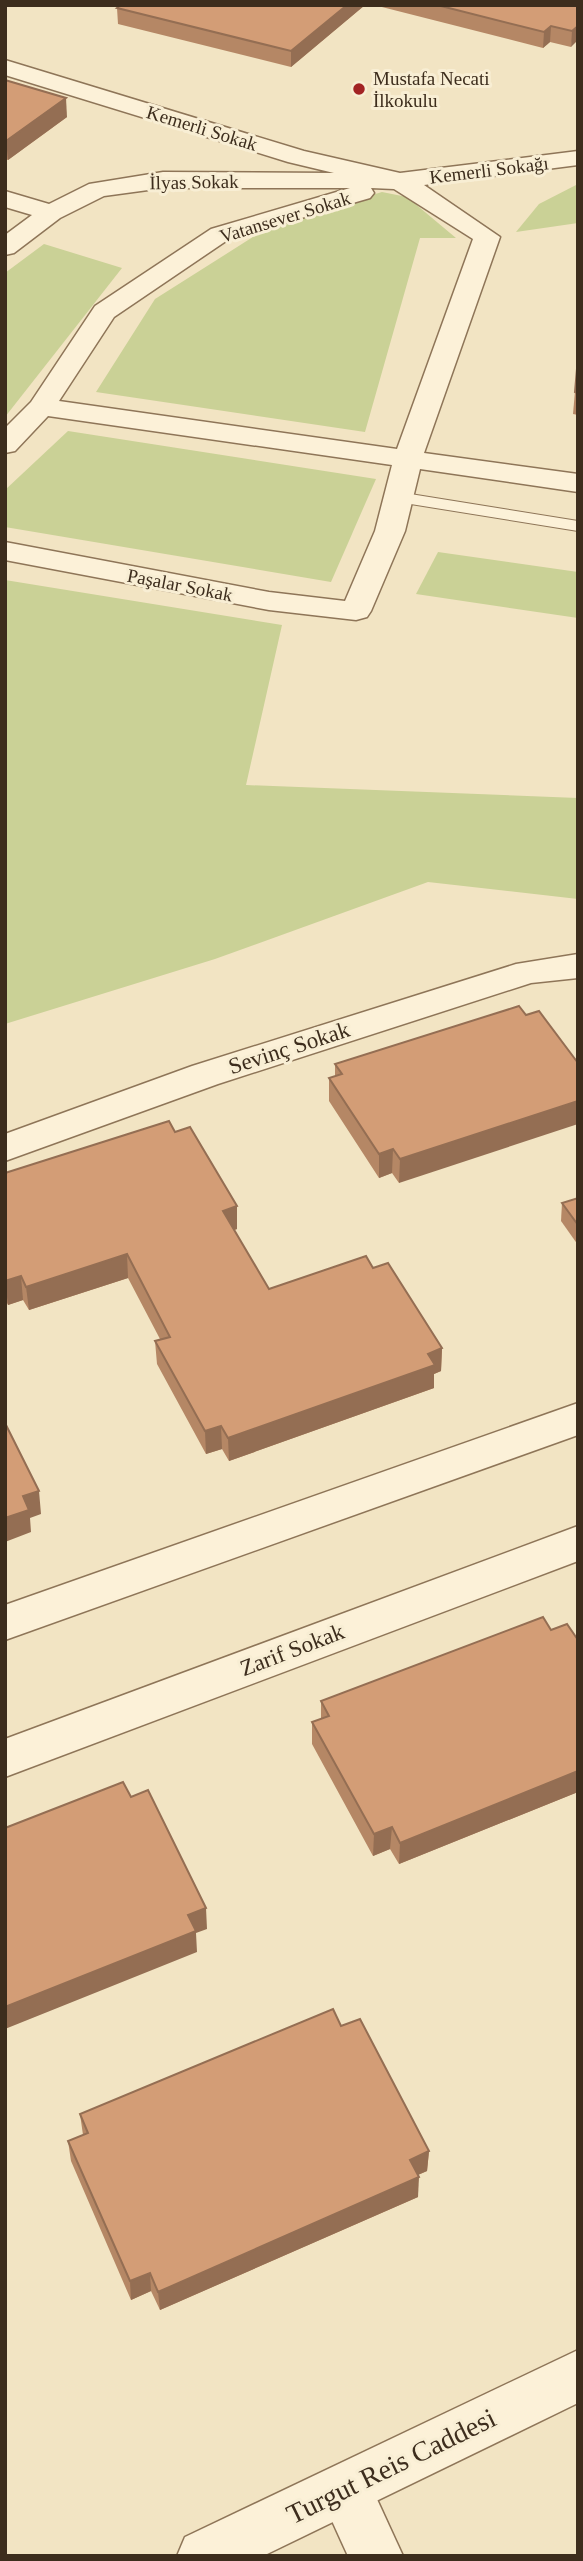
<svg xmlns="http://www.w3.org/2000/svg" width="583" height="2561" font-family="'Times New Roman',serif">
	<style>
		.green { fill: #cad196 }
		.lines { fill: none; stroke-linecap: round; stroke-linejoin: round }
		.service-casing { stroke: #8e7558; stroke-width: 2 }
		.minor-casing { stroke: #8e7558; stroke-width: 3 }
		.tertiary-casing { stroke: #8e7558; stroke-width: 3 }
		.service { fill: #fcf1d8; fill-rule: evenodd }
		.minor { fill: #fcf1d8; fill-rule: evenodd }
		.tertiary { fill: #fcf1d8; fill-rule: evenodd }
		.wall { fill: #b58765 }
		.shaded-wall { fill: #946e53 }
		.building { fill: #d39d76; stroke: #946e53; stroke-width: 2 }
		.poi-dot { fill: #a22323; stroke: #f8eed4; stroke-width: 2.5 }
		.labels { text-anchor: middle; dominant-baseline: central; stroke-width: 6; stroke-linejoin: round; paint-order: stroke }
		.far-poi-label { font-size: 19px; fill: #3d2d1d; stroke: #f8eed4; text-anchor: start }
		.far-street-label { font-size: 19px; fill: #3d2d1d; stroke: #f8eed4 }
		.street-label { font-size: 23px; fill: #3d2d1d; stroke: #f8eed4 }
		.near-street-label { font-size: 28px; fill: #3d2d1d; stroke: #f8eed4 }
	</style>
	<rect width="100%" height="100%" fill="#f2e4c3"/>
	<g class="green">
		<path d="M578,184V223L516,232L539,204Z"/>
		<path d="M382,192L407,197L456,238H420L365,432L96,392L155,299L272,225Z"/>
		<path d="M44,244L122,268L5,417V273Z"/>
		<path d="M68,431L376,479L331,582L5,527V490Z"/>
		<path d="M438,552L578,572V618L416,594Z"/>
		<path d="M5,580L282,625L246,785L578,798V899L428,882L215,959L5,1024Z"/>
	</g>
	<g class="lines">
		<defs>
			<path id="service" d="M398,492L578,521V531L392,501L389,497L392,493Z"/>
			<g id="minor">
				<path d="M5,60L304,151L400,173L578,151V165L424,185L500,237L424,453L578,474V492L420,469L405,531L371,611L367,617L356,620L269,610L5,560V542L269,592L345,601L375,531L392,465L48,416L15,451L5,453V428L31,402L95,306L211,229L350,188H163L104,196L60,218L14,253L5,255V235L32,215L5,207V191L49,204L89,184L163,172L334,173L288,162L5,75ZM371,188L394,189L473,239L397,449L59,401L114,317L229,239L370,198L374,193Z"/>
				<path d="M578,954V978L531,983L218,1084L5,1161V1134L192,1066L516,964Z"/>
				<path d="M578,1403V1435L5,1640V1605Z"/>
				<path d="M578,1526V1561L5,1777V1739Z"/>
				<path d="M345,2463L364,2471L403,2556H348L318,2490L326,2471Z"/>
			</g>
			<path id="tertiary" d="M578,2350V2403L263,2556H177L185,2537Z"/>
		</defs>
		<use href="#service" class="service-casing"/>
		<use href="#minor" class="minor-casing"/>
		<use href="#tertiary" class="tertiary-casing"/>
		<use href="#service" class="service"/>
		<use href="#minor" class="minor"/>
		<use href="#tertiary" class="tertiary"/>
	</g>
	<g class="wall">
		<path d="M121,5H365L291,67L118,24L117,8Z"/>
		<path d="M374,5H578L571,47L550,42L543,48Z"/>
		<path d="M5,80L67,117L8,160L5,159Z"/>
		<path d="M578,357V415L573,414Z"/>
		<path d="M519,1006L399,1183L392,1173L379,1178L329,1101V1078L335,1076V1064Z"/>
		<path d="M175,1132L237,1206V1229L234,1230L269,1289L373,1268L442,1348L441,1371L434,1374V1388L229,1461L222,1449L206,1454L157,1364L155,1341L160,1339L128,1278L29,1310L23,1300L8,1305L5,1299V1173Z"/>
		<path d="M578,1198V1245L561,1221L562,1203Z"/>
		<path d="M551,1630L578,1640V1792L399,1864L390,1849L373,1856L312,1744V1722L321,1719V1701Z"/>
		<path d="M341,2026L429,2151L427,2171L418,2175V2197L160,2310L151,2291L131,2300L71,2161L68,2141L83,2135L80,2114Z"/>
	</g>
	<g class="shaded-wall">
		<path d="M347,5H365L291,67V51Z"/>
		<path d="M551,26L550,42L543,48L544,32Z"/>
		<path d="M578,26V40L571,47L572,31Z"/>
		<path d="M66,98L67,117L8,160L6,141Z"/>
		<path d="M578,1101V1124L399,1183L400,1159Z"/>
		<path d="M393,1149L392,1173L379,1178V1154Z"/>
		<path d="M237,1206V1229L223,1234V1211Z"/>
		<path d="M127,1254L128,1278L29,1310L26,1287Z"/>
		<path d="M21,1276L23,1300L8,1305L5,1281Z"/>
		<path d="M442,1348L441,1371L434,1374V1388L229,1461L228,1438Z"/>
		<path d="M221,1426L222,1449L206,1454L205,1431Z"/>
		<path d="M39,1491L41,1514L30,1518L31,1532L5,1542V1518L23,1496Z"/>
		<path d="M578,1771V1792L399,1864L400,1843Z"/>
		<path d="M392,1827L390,1849L373,1856L374,1834Z"/>
		<path d="M206,1908L207,1929L196,1933L197,1952L5,2029V2007L188,1915Z"/>
		<path d="M429,2151L427,2171L408,2179L410,2160Z"/>
		<path d="M419,2177L418,2197L160,2310L158,2292Z"/>
		<path d="M150,2273L151,2291L131,2300L130,2281Z"/>
	</g>
	<g class="building">
		<path d="M121,5H347L291,51L117,8Z"/>
		<path d="M437,5H578V26L572,31L551,26L544,32Z"/>
		<path d="M5,80L66,98L6,141Z"/>
		<path d="M578,357V393L575,392Z"/>
		<path d="M519,1006L526,1015L539,1011L578,1063V1101L400,1159L393,1149L379,1154L329,1078L342,1074L335,1064Z"/>
		<path d="M169,1121L175,1132L190,1127L237,1206L223,1211L269,1289L366,1256L373,1268L388,1263L442,1348L428,1354L435,1365L228,1438L221,1426L205,1431L155,1341L170,1337L127,1254L26,1287L21,1276L5,1281V1173Z"/>
		<path d="M578,1198V1225L562,1203Z"/>
		<path d="M5,1423L39,1491L23,1496L29,1510L5,1518Z"/>
		<path d="M543,1617L551,1630L567,1624L578,1640V1771L400,1843L392,1827L374,1834L312,1722L329,1716L321,1701Z"/>
		<path d="M123,1782L131,1797L148,1790L206,1908L188,1915L196,1931L5,2007V1828Z"/>
		<path d="M333,2009L341,2026L360,2019L429,2151L410,2160L419,2177L158,2292L150,2273L130,2281L68,2141L88,2133L80,2114Z"/>
	</g>
	<circle class="poi-dot" cx="359" cy="89" r="7"/>
	<g class="labels">
		<g class="far-poi-label">
			<text x="373" y="78">Mustafa Necati<tspan x="373" dy="22">İlkokulu</tspan></text>
		</g>
		<g class="far-street-label">
			<text transform="translate(202 128) rotate(17)">Kemerli Sokak</text>
			<text transform="translate(489 170) rotate(-7)">Kemerli Sokağı</text>
			<text transform="translate(194 182) rotate(-1)">İlyas Sokak</text>
			<text transform="translate(285 217) rotate(-17)">Vatansever Sokak</text>
			<text transform="translate(180 585) rotate(11)">Paşalar Sokak</text>
		</g>
		<g class="street-label">
			<text transform="translate(289 1048) rotate(-18)">Sevinç Sokak</text>
			<text transform="translate(292 1650) rotate(-21)">Zarif Sokak</text>
		</g>
		<g class="near-street-label">
			<text transform="translate(391 2466) rotate(-26)">Turgut Reis Caddesi</text>
		</g>
	</g>
	<rect width="583" height="2561" fill="none" stroke="#3d2d1d" stroke-width="14"/>
</svg>
